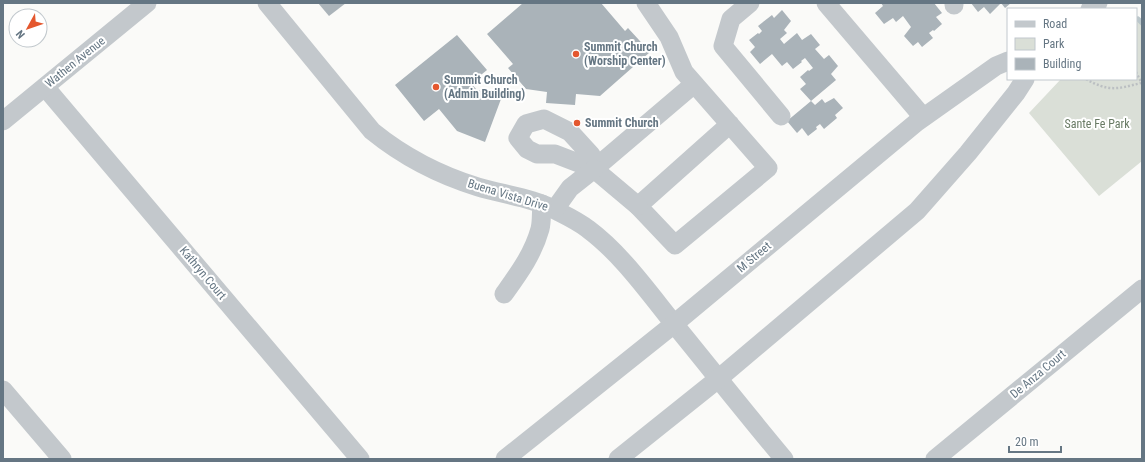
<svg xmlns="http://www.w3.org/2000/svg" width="1145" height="462" font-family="'Roboto Condensed',sans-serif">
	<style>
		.green { fill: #dadfd7 }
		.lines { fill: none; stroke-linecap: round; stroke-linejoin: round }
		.stream { stroke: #bbc7cb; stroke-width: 5 }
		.building { fill: #aab3b9 }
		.path { stroke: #bbbfc2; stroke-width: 2.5; stroke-dasharray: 2 2; stroke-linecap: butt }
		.minor { stroke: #c3c8cc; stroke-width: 19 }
		.poi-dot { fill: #e4572e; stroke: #fff; stroke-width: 1.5 }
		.labels { text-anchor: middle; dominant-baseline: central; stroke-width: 4; stroke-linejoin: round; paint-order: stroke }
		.poi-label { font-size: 12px; font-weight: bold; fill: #657683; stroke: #fff; text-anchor: start }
		.street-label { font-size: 12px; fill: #657683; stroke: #fff }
		.park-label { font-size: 12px; fill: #687a64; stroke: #fff }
	</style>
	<rect width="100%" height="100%" fill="#fafaf8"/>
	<path class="green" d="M1142,18V161L1099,196L1029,113L1061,79H1136V20Z"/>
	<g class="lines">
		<path class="stream" d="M1138,19L1142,23"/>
	</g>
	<g class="building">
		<path d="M318,3H346L329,16Z"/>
		<path d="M523,3H601L625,31L628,28L650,52L600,96L576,94L575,105L546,103L547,92L526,89L508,68L513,64L487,34Z"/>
		<path d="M881,3H934L942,13L936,17L942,24L934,31L933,30L929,33L933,38L922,47L918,42L913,46L904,36L911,27L903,16L896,22L893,18L884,24L875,13L883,6Z"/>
		<path d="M971,3H1011L1005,8L1001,3L990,14L984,7L978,12Z"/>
		<path d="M782,10L791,21L784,30L787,33L780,39L784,44L797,33L802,40L811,34L820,45L815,49L824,59L829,55L838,66L831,74L836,80L811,101L800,89L806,84L800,77L808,70L809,71L813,68L805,58L801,61L802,62L793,69L787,62L782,66L772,54L760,64L750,52L755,47L749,40L758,33L759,34L762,31L758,26L772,15L774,18Z"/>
		<path d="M457,35L487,70L471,83L476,89L501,99L485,142L457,131L439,109L424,121L395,85Z"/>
		<path d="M834,98L843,108L835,115L837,118L824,129L820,124L816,127L817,129L808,136L802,128L797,133L787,121L811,101L815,105L822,99L825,103Z"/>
	</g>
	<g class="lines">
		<g class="path">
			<path d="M1136,72L1141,82"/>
			<path d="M1086,79C1109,92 1117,89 1141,83"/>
		</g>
		<g class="minor">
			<path d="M267,3L372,131C404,157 439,175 478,187C505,195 535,198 559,212C569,217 579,222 588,229C623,255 651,296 679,330C714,373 748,416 784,459"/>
			<path d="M646,3L669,37L684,72L768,168L675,245L638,206L730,124"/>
			<path d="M750,3L731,19L723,46L781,116"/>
			<path d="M826,3L923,117"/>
			<path d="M954,3V5"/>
			<path d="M1090,9L1098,3"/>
			<path d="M45,87L360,459"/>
			<path d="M544,119L570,132L591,155L594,169L555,154H537L527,149L518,138L526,124Z"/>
			<path d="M3,121L147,3"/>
			<path d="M638,206L594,169L694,84"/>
			<path d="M555,209L570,188L594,169"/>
			<path d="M504,294C519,273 533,254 540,229C542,221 541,212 542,204"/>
			<path d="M3,390L62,459"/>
			<path d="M505,459L674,324L917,122L996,66L1008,61"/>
			<path d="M618,459L718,379L917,211L968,153L1016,93L1025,79"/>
			<path d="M935,459L1142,289"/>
		</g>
	</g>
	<g class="poi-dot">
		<circle cx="576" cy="54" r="4"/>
		<circle cx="436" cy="87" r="4"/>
		<circle cx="577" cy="123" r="4"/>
	</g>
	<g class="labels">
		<g class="poi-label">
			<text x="584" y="47">Summit Church<tspan x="584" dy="14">(Worship Center)</tspan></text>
			<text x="444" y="80">Summit Church<tspan x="444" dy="14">(Admin Building)</tspan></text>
			<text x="585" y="123">Summit Church</text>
		</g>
		<g class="street-label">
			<text transform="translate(75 62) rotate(-39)">Wathen Avenue</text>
			<text transform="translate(508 195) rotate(17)">Buena Vista Drive</text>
			<text transform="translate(754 257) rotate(-40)">M Street</text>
			<text transform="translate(203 273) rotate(50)">Kathryn Court</text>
			<text transform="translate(1038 374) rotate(-40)">De Anza Court</text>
		</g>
		<g class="park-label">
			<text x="1097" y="124">Sante Fe Park</text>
		</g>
	</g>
	<rect width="1145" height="462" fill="none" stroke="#657683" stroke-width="8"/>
	<rect x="1007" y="8" width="130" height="72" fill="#ffffff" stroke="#c1c8cd"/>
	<rect x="1015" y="21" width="20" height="6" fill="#c3c8cc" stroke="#c1c8cd"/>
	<text x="1043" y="28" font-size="12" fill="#657683">Road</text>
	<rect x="1015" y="38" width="20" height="12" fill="#dadfd7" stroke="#c1c8cd"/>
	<text x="1043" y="48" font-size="12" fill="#657683">Park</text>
	<rect x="1015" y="58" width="20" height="12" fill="#aab3b9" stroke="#c1c8cd"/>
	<text x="1043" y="68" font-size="12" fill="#657683">Building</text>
	<g transform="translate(28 28) rotate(230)"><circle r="19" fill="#ffffff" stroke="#c1c8cd"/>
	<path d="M0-3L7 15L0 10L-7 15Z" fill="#e4572e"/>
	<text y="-6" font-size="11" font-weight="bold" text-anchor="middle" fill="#657683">N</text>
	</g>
	<path d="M1009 446v6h52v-6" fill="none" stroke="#657683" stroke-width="2"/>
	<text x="1015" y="446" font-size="12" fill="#657683" stroke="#ffffff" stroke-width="3" paint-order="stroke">20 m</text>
</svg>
